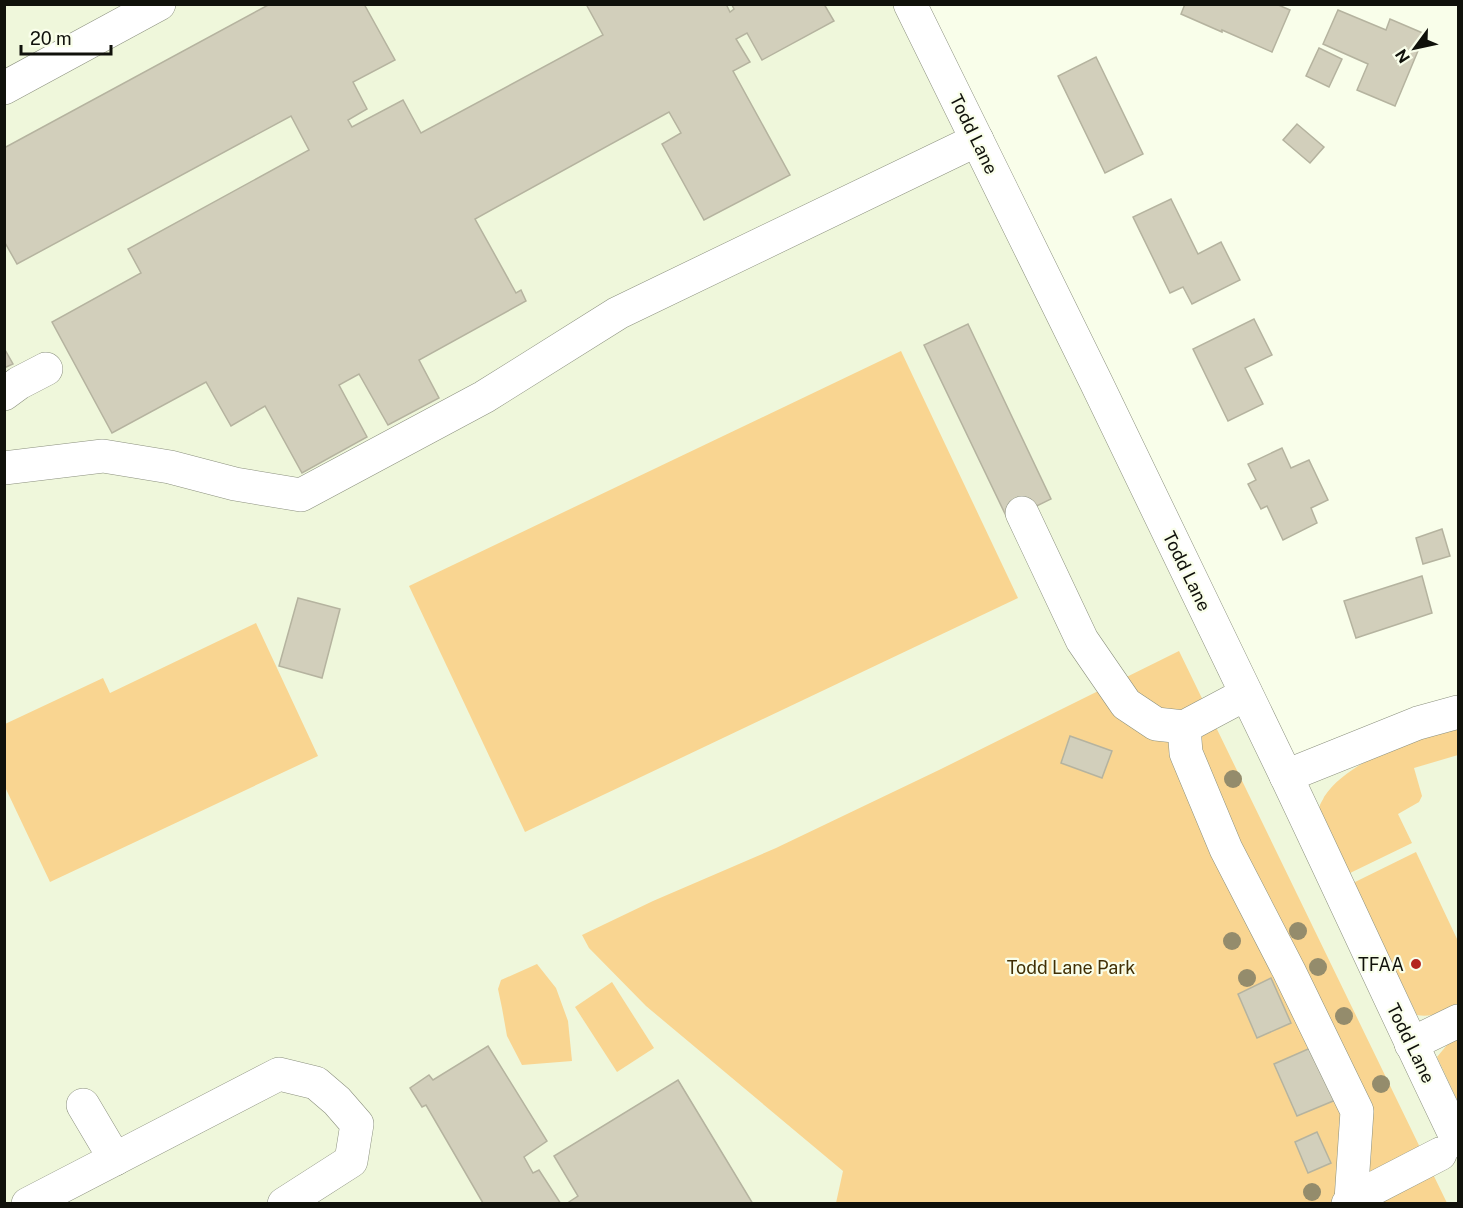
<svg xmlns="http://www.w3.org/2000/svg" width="1463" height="1208" font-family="'Public Sans',sans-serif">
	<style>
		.built { fill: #eff7db }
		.green { fill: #f9d591 }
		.building { fill: #d2cfbb; stroke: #b5b39f; stroke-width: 1.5 }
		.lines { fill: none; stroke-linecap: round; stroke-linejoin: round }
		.minor-casing { stroke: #8b907e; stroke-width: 34 }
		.minor { stroke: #fff; stroke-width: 33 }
		.tree { fill: #948c6c }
		.poi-dot { fill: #b3241f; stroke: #f9feea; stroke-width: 2 }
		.labels { text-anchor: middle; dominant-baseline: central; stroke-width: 4.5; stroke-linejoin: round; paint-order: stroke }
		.street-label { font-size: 18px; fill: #10110b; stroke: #f9feea }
		.poi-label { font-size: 18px; fill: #10110b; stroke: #f9feea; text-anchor: end }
		.park-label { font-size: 18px; fill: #412f04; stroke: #f9feea }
	</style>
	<rect width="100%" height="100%" fill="#f9feea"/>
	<path class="built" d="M5,5H910L1286,776L1458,712V1203L5,1204Z"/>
	<g class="green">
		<path d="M901,351L1018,598L525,832L409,586Z"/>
		<path d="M256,623L318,756L50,882L5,787V724L103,678L110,693Z"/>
		<path d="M1179,651L1447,1203H836L843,1171L646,1006L589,948L582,935L653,901L776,848L939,770Z"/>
		<path d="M1458,729V755L1414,768L1422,796L1419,802L1398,814L1412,843L1348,874L1319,815C1319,812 1319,808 1320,805C1320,804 1324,798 1324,797C1350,758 1415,740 1458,729Z"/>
		<path d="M1416,852L1458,941V1004C1445,1011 1432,1018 1417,1015L1353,883Z"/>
		<path d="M537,964L556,988L568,1021L572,1061L522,1065L507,1036L502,1008L498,989L501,980Z"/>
		<path d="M612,982L654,1048L617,1072L575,1007Z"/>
		<path d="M1458,1038V1102L1437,1057L1447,1045Z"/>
	</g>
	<g class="building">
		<path d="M270,4H364L395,60L353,82L367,109L348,120L352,127L403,100L421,133L603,35L586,4H726L730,12L734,9L732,5L734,4H824L834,21L762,60L747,33L736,39L750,62L733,71L790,175L704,220L662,144L681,133L669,112L475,219L516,293L521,290L526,301L419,360L439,398L388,425L359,374L339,385L367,437L302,473L265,406L231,426L206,382L112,433L52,322L141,273L128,249L309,150L291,116L17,264L4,241V148Z"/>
		<path d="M1185,4H1276L1290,10L1272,52L1222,30V32L1181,14Z"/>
		<path d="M1338,10L1386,30L1390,19L1425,34L1395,106L1357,90L1368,64L1323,44Z"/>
		<path d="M1319,48L1342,59L1329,87L1306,76Z"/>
		<path d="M1096,57L1143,154L1105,173L1058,76Z"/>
		<path d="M1297,124L1324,147L1310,163L1283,140Z"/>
		<path d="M1171,199L1198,254L1221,242L1240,280L1192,304L1183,287L1170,293L1133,217Z"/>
		<path d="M1254,319L1272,355L1245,368L1263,404L1228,421L1193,349Z"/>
		<path d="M968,324L1051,499L1008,520L924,345Z"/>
		<path d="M4,348L13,364L4,368Z"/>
		<path d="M1282,448L1291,468L1309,460L1328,500L1311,508L1317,523L1283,540L1267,506L1261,509L1248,484L1256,480L1248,464Z"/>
		<path d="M1442,529L1450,556L1423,564L1416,538Z"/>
		<path d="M1422,576L1432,613L1356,638L1344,601Z"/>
		<path d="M298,598L340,609L322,678L279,666Z"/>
		<path d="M1070,736L1112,751L1102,778L1061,763Z"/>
		<path d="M1271,978L1291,1023L1257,1038L1238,994Z"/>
		<path d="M488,1046L547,1141L524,1157L533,1173L539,1170L561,1204H483V1203L426,1105L422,1107L410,1088L429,1075L433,1080Z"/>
		<path d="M1315,1046L1338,1099L1297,1116L1274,1064Z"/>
		<path d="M678,1080L753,1204H566L578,1196L554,1156Z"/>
		<path d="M1317,1132L1331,1163L1308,1173L1295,1142Z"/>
	</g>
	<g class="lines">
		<defs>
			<g id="minor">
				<path d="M910,4C1038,262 1164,520 1288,780C1345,900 1400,1021 1458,1141"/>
				<path d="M4,88L159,4"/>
				<path d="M4,394L19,383L46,369"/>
				<path d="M4,468L103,456L170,467L235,484L301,495L484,397L618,313L977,140"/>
				<path d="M1022,513L1082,640L1126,704L1156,724L1184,727L1246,694"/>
				<path d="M1184,727L1186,753L1226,849L1289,971L1357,1111L1351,1200"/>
				<path d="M1286,776L1418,723L1458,712"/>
				<path d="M1411,1044L1458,1021"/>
				<path d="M83,1105L115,1159"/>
				<path d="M28,1204L279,1074L316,1083L337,1101L357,1124L351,1161L284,1204"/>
				<path d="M1348,1204L1351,1200L1440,1154"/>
			</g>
		</defs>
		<use href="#minor" class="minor-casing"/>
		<use href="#minor" class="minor"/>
	</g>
	<g class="tree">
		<circle cx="1233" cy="779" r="9"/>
		<circle cx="1298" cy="931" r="9"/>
		<circle cx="1232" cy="941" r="9"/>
		<circle cx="1318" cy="967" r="9"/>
		<circle cx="1247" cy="978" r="9"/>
		<circle cx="1344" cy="1016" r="9"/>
		<circle cx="1381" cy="1084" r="9"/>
		<circle cx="1312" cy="1192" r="9"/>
	</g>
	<circle class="poi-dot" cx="1416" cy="964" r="6"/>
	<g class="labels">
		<g class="street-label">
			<text transform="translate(974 134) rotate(64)">Todd Lane</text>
			<text transform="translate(1187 571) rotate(64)">Todd Lane</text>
			<text transform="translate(1411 1043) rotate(64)">Todd Lane</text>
		</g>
		<g class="poi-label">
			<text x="1404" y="964">TFAA</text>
		</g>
		<g class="park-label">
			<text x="1071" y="967">Todd Lane Park</text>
		</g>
	</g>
	<rect width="1463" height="1208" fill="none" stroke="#10110b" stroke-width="12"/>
	<g transform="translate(1415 48) rotate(237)" stroke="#f9feea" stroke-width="4.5" paint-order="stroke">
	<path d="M0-4.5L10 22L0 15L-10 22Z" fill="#10110b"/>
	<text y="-9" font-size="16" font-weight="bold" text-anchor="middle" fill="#10110b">N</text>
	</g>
	<path d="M21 45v9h90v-9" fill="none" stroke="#10110b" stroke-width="3"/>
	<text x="30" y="45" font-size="18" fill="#10110b" stroke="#f9feea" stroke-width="4.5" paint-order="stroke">20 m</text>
</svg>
